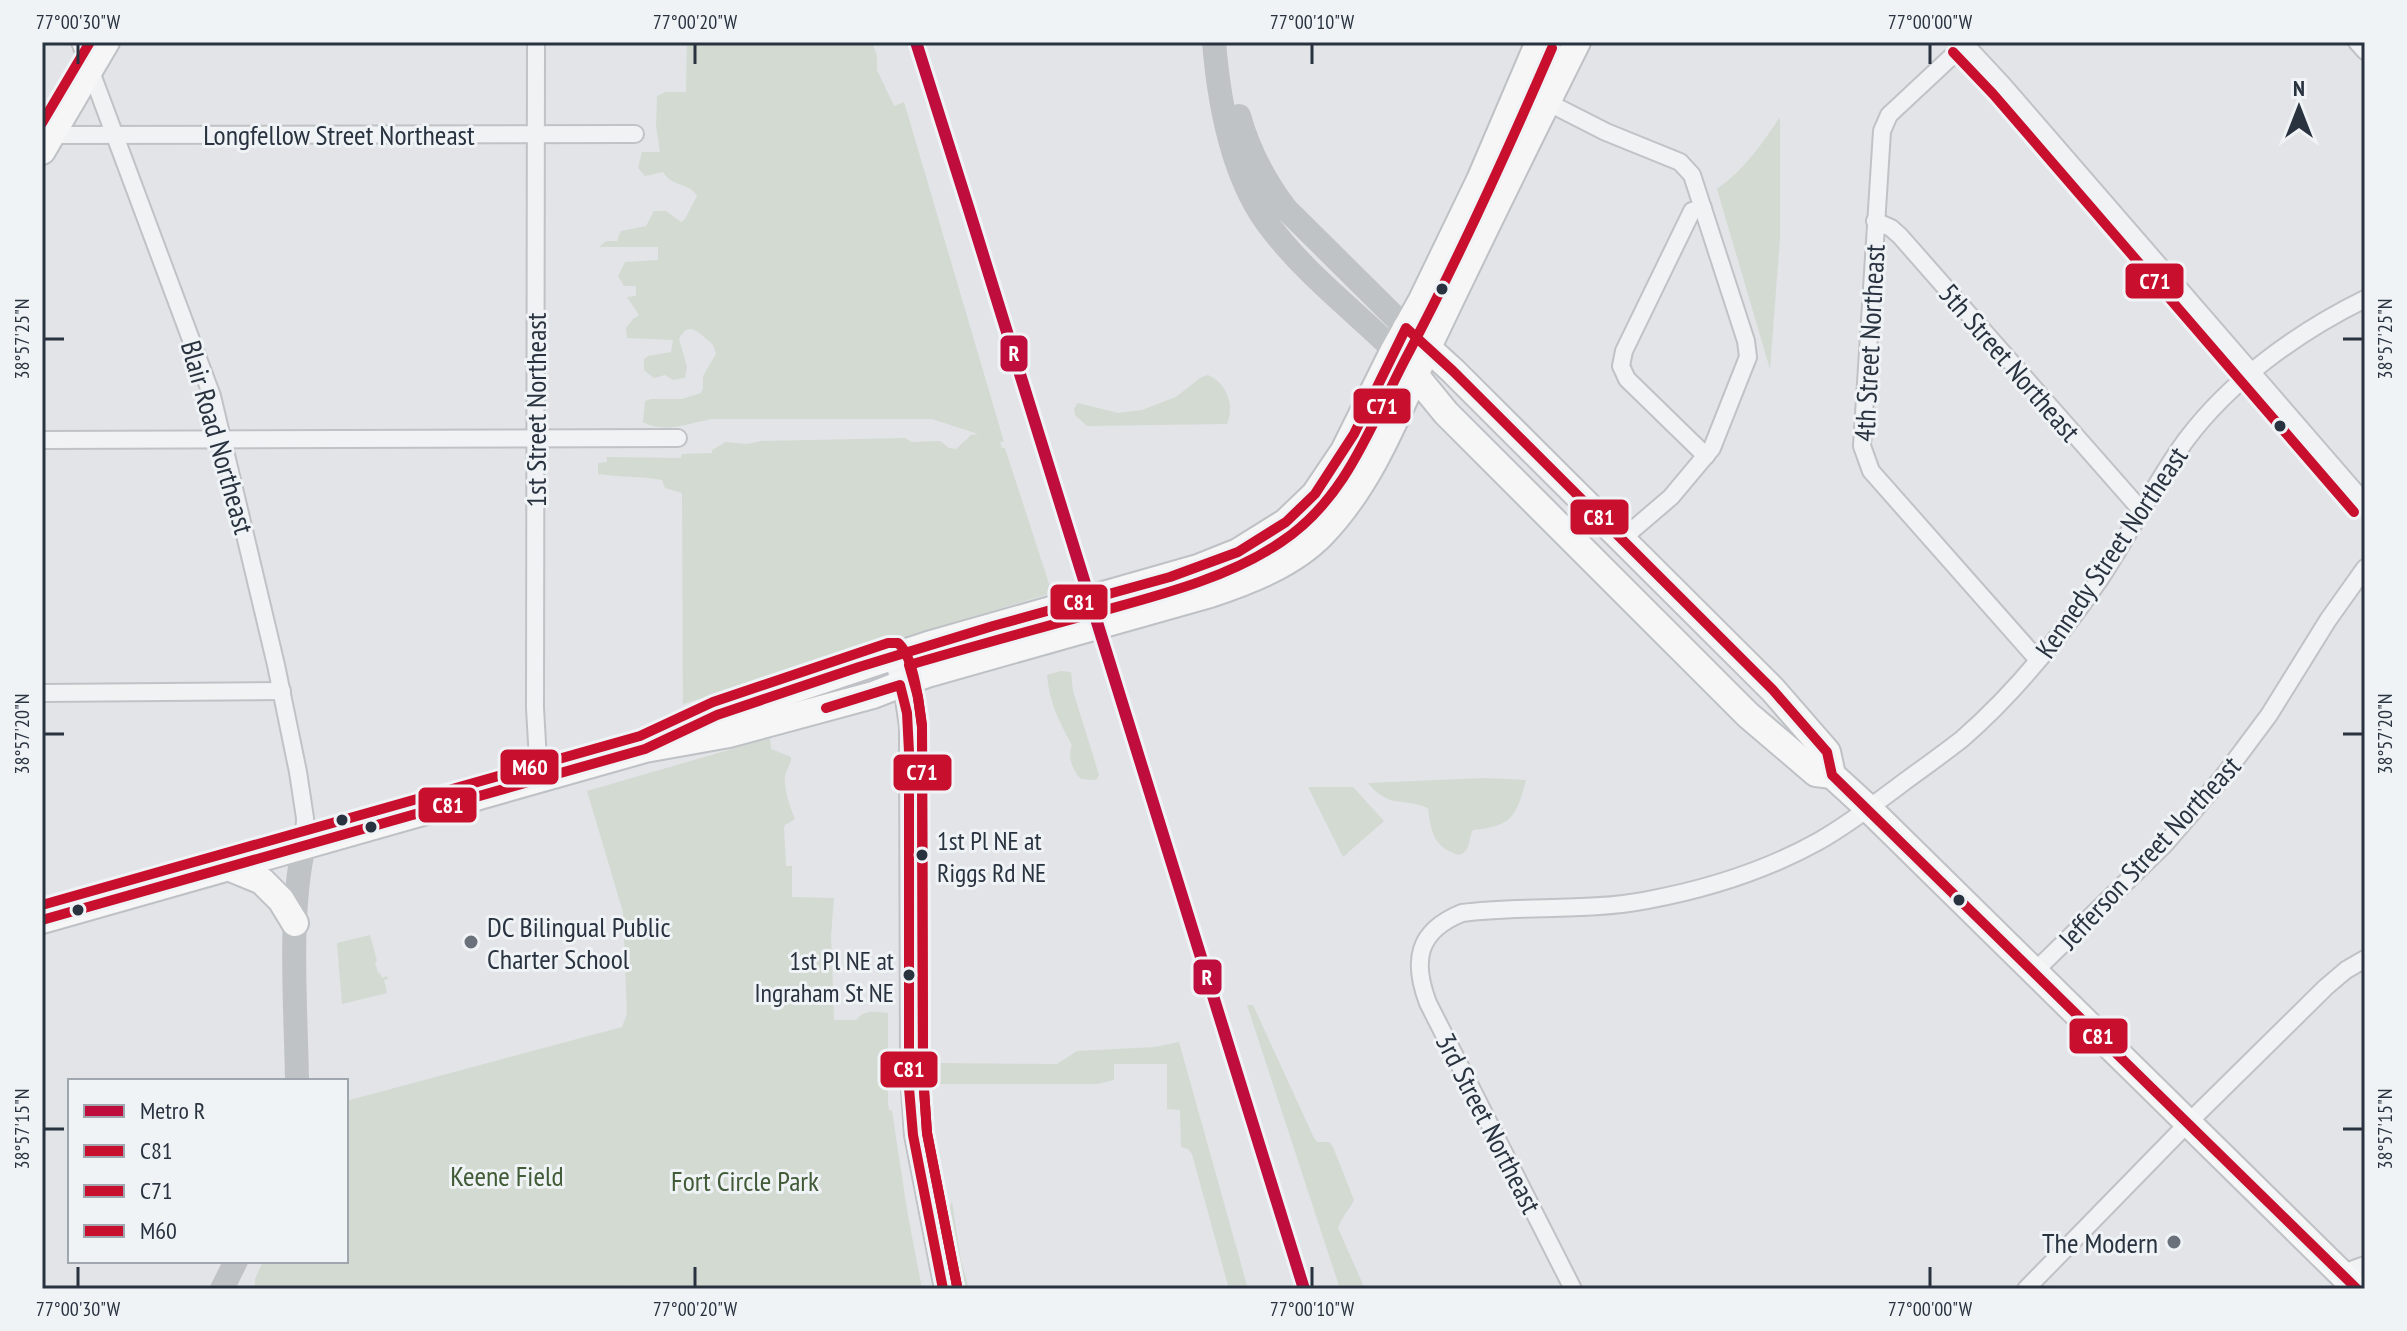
<svg xmlns="http://www.w3.org/2000/svg" width="2407" height="1331" font-family="'PT Sans Narrow',sans-serif">
	<style>
		.green { fill: #d3dad2 }
		.lines { fill: none; stroke-linecap: round; stroke-linejoin: round }
		.street-casing { stroke: #c0c2c5; stroke-width: 20 }
		.primary-casing { stroke: #bec1c5; stroke-width: 30 }
		.street { stroke: #f1f2f4; stroke-width: 16 }
		.secondary { stroke: #c0c3c6; stroke-width: 24 }
		.primary { stroke: #f6f6f6; stroke-width: 26 }
		.bus-1-casing { stroke: #f0f3f6; stroke-width: 16 }
		.bus-2-casing { stroke: #f0f3f6; stroke-width: 16 }
		.bus-3-casing { stroke: #f0f3f6; stroke-width: 16 }
		.bus-1 { stroke: #c8102e; stroke-width: 10 }
		.bus-2 { stroke: #c8102e; stroke-width: 10 }
		.bus-3 { stroke: #c8102e; stroke-width: 10 }
		.metro-1-casing { stroke: #f0f3f6; stroke-width: 18 }
		.metro-1 { stroke: #bf0d3e; stroke-width: 12 }
		.ticks { fill: none; stroke: #293340; stroke-width: 3 }
		.bus-dot { fill: #293340; stroke: #f0f3f6; stroke-width: 3 }
		.poi-dot { fill: #6a717a; stroke: #f0f3f6; stroke-width: 3 }
		.labels { text-anchor: middle; dominant-baseline: central; stroke-width: 6; stroke-linejoin: round; paint-order: stroke }
		.bus-label { font-size: 26px; fill: #293340; stroke: #f0f3f6; text-anchor: start }
		.street-label { font-size: 28px; fill: #293340; stroke: #f0f3f6 }
		.poi-label { font-size: 28px; fill: #293340; stroke: #f0f3f6; text-anchor: start }
		.park-label { font-size: 28px; fill: #415b37; stroke: #f0f3f6 }
		.line-badge { stroke: #f0f3f6; stroke-width: 3 }
		.badge-label { font-size: 22px; text-anchor: middle; font-weight: bold; fill: #fff }
		.neatline { fill: none; stroke: #293340; stroke-width: 3 }
		.ticks-label { font-size: 20px; text-anchor: middle; fill: #293340 }
	</style>
	<rect width="100%" height="100%" fill="#e2e4e7"/>
	<g class="green">
		<path d="M687,42H872L877,56V70L894,106L904,102L1004,442H1000L1002,448H1005L1052,593L683,704L682,493L665,488L662,480C641,476 619,477 598,474V463L607,462V457L681,458L682,454L712,453V450L726,442L747,444L761,441L905,438L912,442L940,441L949,448L956,449L971,435L978,434L932,419H711C690,423 664,434 643,422L645,401L651,399H682L701,393L703,388V376L716,354C714,345 712,343 705,338C694,328 687,324 679,339L687,367L685,378L673,380L665,375L654,378L644,370V359L648,356L671,352L673,340L627,338L626,328L633,319L639,315L627,297L636,296V286H624L618,276L625,262L658,260V247H599L606,241H617L621,231L646,226L654,211H666L681,222L685,219L697,196C689,182 673,188 663,172L645,176L638,168L642,152H660L656,126L657,96L666,92H686Z"/>
		<path d="M1780,117V239L1770,369L1717,189C1744,170 1762,144 1780,117Z"/>
		<path d="M1208,375C1227,383 1235,406 1227,424L1087,426L1075,415L1074,409L1078,403L1118,413L1142,410L1176,397L1200,378Z"/>
		<path d="M1061,671L1071,672L1073,691L1099,775L1096,780L1081,779C1073,771 1067,757 1072,745C1059,722 1049,701 1047,675Z"/>
		<path d="M770,738L771,749L791,757C791,765 786,769 785,777C784,790 790,807 795,819L785,825L784,828L786,866H792V897L834,898L831,936L834,1020H856C866,1009 873,1012 888,1013V1103L889,1110L892,1111L907,1210L922,1289H628L626,1284V1289H255V1279L263,1261H346V1101L622,1027L627,1014L623,912L587,791Z"/>
		<path d="M1485,778L1526,780C1516,817 1512,826 1473,830C1467,841 1472,850 1459,855C1433,847 1431,832 1428,808C1401,797 1389,809 1368,783Z"/>
		<path d="M1308,787H1353L1384,821L1343,857Z"/>
		<path d="M370,935L377,961L375,962L378,973H380L382,978L387,976L388,979L384,980L387,993L342,1004L337,943Z"/>
		<path d="M1247,1005H1253L1313,1136L1317,1142H1329L1333,1147L1354,1200C1349,1211 1341,1217 1338,1228L1365,1289H1340Z"/>
		<path d="M1179,1042L1248,1289H1229L1192,1154L1188,1149L1181,1147L1180,1110L1167,1109V1064H1114V1080L1097,1084H929L937,1063L1057,1064L1077,1051L1155,1047Z"/>
		<path d="M952,1202L961,1261L969,1289H962L946,1215Z"/>
	</g>
	<g class="lines">
		<defs>
			<g id="street">
				<path d="M80,42L212,396L276,665L298,772L305,818L304,845"/>
				<path d="M536,42L535,708L539,778"/>
				<path d="M1963,42L2003,85L2365,503"/>
				<path d="M2357,42L2365,51"/>
				<path d="M1965,44L1889,115L1882,131L1862,446L1871,471L2038,660"/>
				<path d="M1547,102L1606,132L1680,162L1692,175L1746,341L1748,357L1712,448L1671,497L1622,539"/>
				<path d="M48,135L635,134"/>
				<path d="M1703,208L1692,211L1624,351L1621,366L1627,379L1706,456"/>
				<path d="M1875,221L1891,228L1900,236L2141,510"/>
				<path d="M42,440L678,438"/>
				<path d="M892,656L904,699L908,727L909,1075L913,1135L943,1289"/>
				<path d="M42,693L282,691"/>
				<path d="M2034,972L2165,844L2222,778L2269,715L2328,620L2365,568"/>
				<path d="M2340,1274L2365,1265"/>
				<path d="M1573,1289L1428,1003C1412,961 1417,931 1462,913C1523,905 1587,912 1648,900C1707,889 1767,870 1819,841C1849,824 1876,803 1904,782C1923,768 1943,754 1962,739C2015,693 2060,637 2100,579C2130,534 2154,484 2186,440C2231,380 2298,332 2365,299"/>
				<path d="M2026,1289L2188,1123L2326,987L2346,970L2365,959"/>
			</g>
			<g id="primary">
				<path d="M42,151L106,42"/>
				<path d="M1406,328L1453,371L1773,690L1827,752L1832,775L1868,808L2357,1289"/>
				<path d="M1406,364L1446,413L1748,715L1816,773L1832,775"/>
				<path d="M677,734L717,715L928,645L1198,568L1238,552L1286,522L1315,494L1344,451L1394,350L1422,300L1480,180L1539,42"/>
				<path d="M228,867L262,881L281,900L295,923"/>
				<path d="M42,920L645,749L729,734L873,695L927,674L1210,594C1249,581 1293,564 1322,534C1372,482 1397,413 1427,349C1476,246 1526,144 1577,42"/>
			</g>
		</defs>
		<use href="#street" class="street-casing"/>
		<use href="#primary" class="primary-casing"/>
		<use href="#street" class="street"/>
		<g class="secondary">
			<path d="M1214,42C1219,103 1233,180 1271,228C1306,274 1353,310 1394,350"/>
			<path d="M1239,116C1249,152 1264,180 1286,209L1406,328"/>
			<path d="M297,1081C296,1006 288,918 304,845"/>
			<path d="M222,1289L236,1261"/>
		</g>
		<use href="#primary" class="primary"/>
		<defs>
			<g id="bus-1">
				<path d="M826,708L900,685L907,713L909,752V1088L913,1135L943,1289"/>
				<path d="M42,920L645,749L717,715L859,667L993,626L1170,577L1238,552L1286,522L1315,494L1354,434L1406,328L1453,371L1773,690L1827,752L1832,775L2357,1289"/>
			</g>
			<g id="bus-2">
				<path d="M1953,52L1993,94L2354,512"/>
				<path d="M957,1286L927,1133L923,1075L922,727L918,697L909,665C967,648 1025,632 1084,616C1151,597 1223,581 1281,542C1348,498 1372,421 1408,354C1461,254 1507,152 1552,48"/>
			</g>
			<g id="bus-3">
				<path d="M42,123L90,42"/>
				<path d="M42,905L640,736L713,702L888,643H898C914,656 919,705 922,725L923,1075L927,1133L957,1286"/>
			</g>
		</defs>
		<use href="#bus-1" class="bus-1-casing"/>
		<use href="#bus-2" class="bus-2-casing"/>
		<use href="#bus-3" class="bus-3-casing"/>
		<use href="#bus-1" class="bus-1"/>
		<use href="#bus-2" class="bus-2"/>
		<use href="#bus-3" class="bus-3"/>
		<defs>
			<path id="metro-1" d="M916,42C1048,457 1174,874 1304,1289"/>
		</defs>
		<use href="#metro-1" class="metro-1-casing"/>
		<use href="#metro-1" class="metro-1"/>
	</g>
	<path class="ticks" d="M78,44V64M695,44V64M1312,44V64M1930,44V64M44,339H64M2343,339H2363M44,734H64M2343,734H2363M44,1129H64M2343,1129H2363M78,1267V1287M695,1267V1287M1312,1267V1287M1930,1267V1287"/>
	<g class="bus-dot">
		<circle cx="1442" cy="289" r="7"/>
		<circle cx="2280" cy="426" r="7"/>
		<circle cx="342" cy="820" r="7"/>
		<circle cx="371" cy="827" r="7"/>
		<circle cx="922" cy="855" r="7"/>
		<circle cx="1959" cy="900" r="7"/>
		<circle cx="78" cy="910" r="7"/>
		<circle cx="909" cy="975" r="7"/>
	</g>
	<g class="poi-dot">
		<circle cx="471" cy="942" r="8"/>
		<circle cx="2174" cy="1242" r="8"/>
	</g>
	<g class="labels">
		<g class="bus-label">
			<text x="937" y="840">1st Pl NE at<tspan x="937" dy="32">Riggs Rd NE</tspan></text>
			<text x="894" y="960" text-anchor="end">1st Pl NE at<tspan x="894" dy="32">Ingraham St NE</tspan></text>
		</g>
		<g class="street-label">
			<text x="339" y="134">Longfellow Street Northeast</text>
			<text transform="translate(1869 343) rotate(-87)">4th Street Northeast</text>
			<text transform="translate(2010 362) rotate(49)">5th Street Northeast</text>
			<text transform="translate(535 410) rotate(-90)">1st Street Northeast</text>
			<text transform="translate(218 437) rotate(74)">Blair Road Northeast</text>
			<text transform="translate(2111 552) rotate(-56)">Kennedy Street Northeast</text>
			<text transform="translate(2149 852) rotate(-47)">Jefferson Street Northeast</text>
			<text transform="translate(1489 1123) rotate(63)">3rd Street Northeast</text>
		</g>
		<g class="poi-label">
			<text x="487" y="926">DC Bilingual Public<tspan x="487" dy="32">Charter School</tspan></text>
			<text x="2158" y="1242" text-anchor="end">The Modern</text>
		</g>
		<g class="park-label">
			<text x="507" y="1175">Keene Field</text>
			<text x="745" y="1180">Fort Circle Park</text>
		</g>
	</g>
	<g class="line-badge">
		<rect x="2124" y="262" width="61" height="38" rx="8" fill="#c8102e"/>
		<rect x="999" y="334" width="30" height="39" rx="8" fill="#bf0d3e"/>
		<rect x="1352" y="387" width="60" height="38" rx="8" fill="#c8102e"/>
		<rect x="1569" y="498" width="61" height="38" rx="8" fill="#c8102e"/>
		<rect x="1049" y="583" width="60" height="38" rx="8" fill="#c8102e"/>
		<rect x="499" y="748" width="61" height="38" rx="8" fill="#c8102e"/>
		<rect x="892" y="753" width="61" height="39" rx="8" fill="#c8102e"/>
		<rect x="417" y="786" width="61" height="38" rx="8" fill="#c8102e"/>
		<rect x="1192" y="958" width="31" height="38" rx="8" fill="#bf0d3e"/>
		<rect x="2068" y="1017" width="61" height="38" rx="8" fill="#c8102e"/>
		<rect x="879" y="1050" width="60" height="39" rx="8" fill="#c8102e"/>
	</g>
	<g class="badge-label">
		<text x="2155" y="289">C71</text>
		<text x="1014" y="361">R</text>
		<text x="1382" y="414">C71</text>
		<text x="1599" y="525">C81</text>
		<text x="1079" y="610">C81</text>
		<text x="530" y="775">M60</text>
		<text x="922" y="780">C71</text>
		<text x="448" y="813">C81</text>
		<text x="1207" y="985">R</text>
		<text x="2098" y="1044">C81</text>
		<text x="909" y="1077">C81</text>
	</g>
	<rect width="2407" height="1331" fill="none" stroke="#f0f3f6" stroke-width="88"/>
	<rect x="68" y="1079" width="280" height="184" fill="#f0f3f6" stroke="#a0a6ad" stroke-width="2"/>
	<rect x="84" y="1105" width="40" height="12" fill="#bf0d3e" stroke="#a0a6ad" stroke-width="2"/>
	<text x="140" y="1119" font-size="24" fill="#293340">Metro R</text>
	<rect x="84" y="1145" width="40" height="12" fill="#c8102e" stroke="#a0a6ad" stroke-width="2"/>
	<text x="140" y="1159" font-size="24" fill="#293340">C81</text>
	<rect x="84" y="1185" width="40" height="12" fill="#c8102e" stroke="#a0a6ad" stroke-width="2"/>
	<text x="140" y="1199" font-size="24" fill="#293340">C71</text>
	<rect x="84" y="1225" width="40" height="12" fill="#c8102e" stroke="#a0a6ad" stroke-width="2"/>
	<text x="140" y="1239" font-size="24" fill="#293340">M60</text>
	<g transform="translate(2299 108)" stroke="#f0f3f6" stroke-width="6" paint-order="stroke">
	<path d="M0-6L14 30L0 20L-14 30Z" fill="#293340"/>
	<text y="-12" font-size="22" font-weight="bold" text-anchor="middle" fill="#293340">N</text>
	</g>
	<rect x="44" y="44" width="2319" height="1243" class="neatline"/>
	<g class="ticks-label">
		<text x="78" y="29">77°00'30"W</text>
		<text x="695" y="29">77°00'20"W</text>
		<text x="1312" y="29">77°00'10"W</text>
		<text x="1930" y="29">77°00'00"W</text>
		<text transform="translate(22 339) rotate(-90)" y="7">38°57'25"N</text>
		<text transform="translate(2385 339) rotate(-90)" y="7">38°57'25"N</text>
		<text transform="translate(22 734) rotate(-90)" y="7">38°57'20"N</text>
		<text transform="translate(2385 734) rotate(-90)" y="7">38°57'20"N</text>
		<text transform="translate(22 1129) rotate(-90)" y="7">38°57'15"N</text>
		<text transform="translate(2385 1129) rotate(-90)" y="7">38°57'15"N</text>
		<text x="78" y="1316">77°00'30"W</text>
		<text x="695" y="1316">77°00'20"W</text>
		<text x="1312" y="1316">77°00'10"W</text>
		<text x="1930" y="1316">77°00'00"W</text>
	</g>
</svg>
